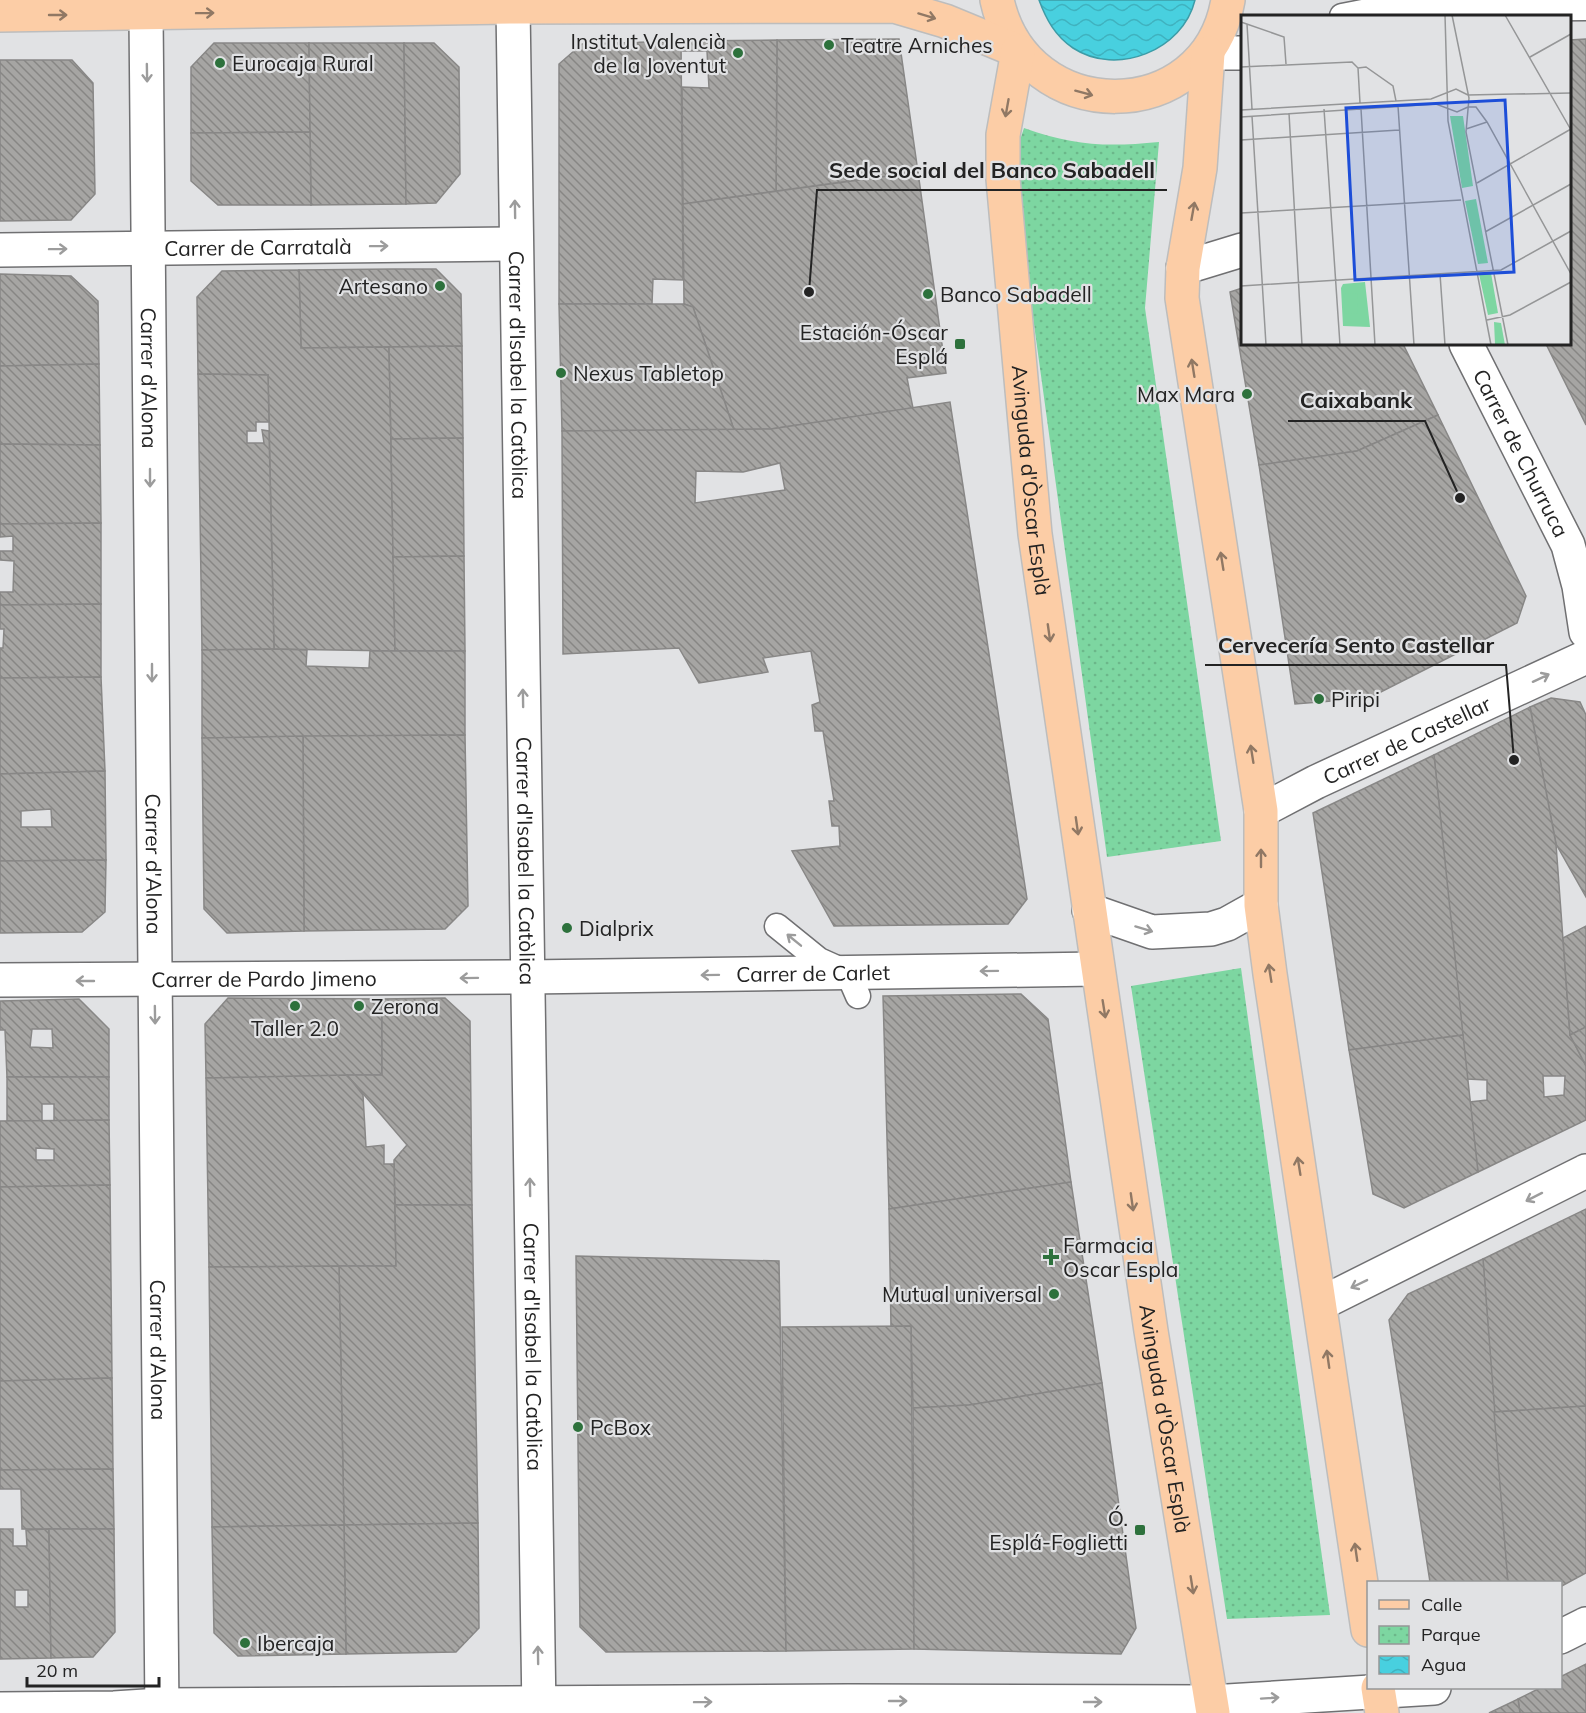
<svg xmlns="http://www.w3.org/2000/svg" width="1586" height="1713" font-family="Mulish,sans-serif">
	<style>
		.park { fill: url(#park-dots) }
		.water { fill: url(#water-waves); stroke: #3d9ca7; stroke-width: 1.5 }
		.building { fill: url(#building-back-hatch); stroke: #888786; stroke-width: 1.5; fill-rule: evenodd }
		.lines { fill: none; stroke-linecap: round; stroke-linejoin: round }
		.service-casing { stroke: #707072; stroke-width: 27 }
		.minor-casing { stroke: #707072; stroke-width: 36 }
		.tertiary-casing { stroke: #707072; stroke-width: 36 }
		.primary-casing { stroke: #bdbdbd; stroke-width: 36 }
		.service { stroke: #fff; stroke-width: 24 }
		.minor { stroke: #fff; stroke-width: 33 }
		.tertiary { stroke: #fff; stroke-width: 33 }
		.primary { stroke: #fccda6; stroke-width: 33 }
		.oneway { stroke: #907864 }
		.oneway2 { stroke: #9c9c9c }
		.poi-dot { fill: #2d713c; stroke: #e1e2e4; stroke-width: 2 }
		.labels { text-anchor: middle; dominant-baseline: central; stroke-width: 4.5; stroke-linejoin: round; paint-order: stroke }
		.poi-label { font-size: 21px; fill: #232323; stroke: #e1e2e4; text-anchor: start }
		.street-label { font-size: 21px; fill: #232323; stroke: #e1e2e4 }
		.inset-road { fill: none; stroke: #959697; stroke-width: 1.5 }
		.view { fill: #1d4ed8; fill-opacity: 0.15; stroke: #1d4ed8; stroke-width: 3 }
		.inset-edge { fill: none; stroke: #232323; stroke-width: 3 }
		.leader { fill: none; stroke: #232323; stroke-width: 2 }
		.callout-dot { fill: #232323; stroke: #e1e2e4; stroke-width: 2 }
		.callout-label { font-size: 22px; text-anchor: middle; font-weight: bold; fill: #232323; stroke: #e1e2e4; stroke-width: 4.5; stroke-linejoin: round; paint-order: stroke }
	</style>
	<defs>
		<pattern id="park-dots" width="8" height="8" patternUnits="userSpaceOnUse" patternTransform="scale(1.5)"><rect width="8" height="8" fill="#7dd6a1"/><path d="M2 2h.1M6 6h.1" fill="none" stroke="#6cb78a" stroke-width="1.8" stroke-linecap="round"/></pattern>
		<pattern id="water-waves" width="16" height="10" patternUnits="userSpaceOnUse" patternTransform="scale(1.5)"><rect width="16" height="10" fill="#48d0df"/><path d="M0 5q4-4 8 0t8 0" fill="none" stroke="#3fb2bf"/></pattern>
		<pattern id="building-back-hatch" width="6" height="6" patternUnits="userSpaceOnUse" patternTransform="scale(1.5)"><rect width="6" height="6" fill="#a6a5a3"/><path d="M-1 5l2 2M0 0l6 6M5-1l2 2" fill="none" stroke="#878684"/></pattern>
	</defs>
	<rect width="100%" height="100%" fill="#e1e2e4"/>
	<g class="park">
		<path d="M1024,128C1074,146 1107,147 1159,142L1145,308L1221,841L1107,857L1012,164Z"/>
		<path d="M1241,968L1330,1615L1227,1619L1131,986Z"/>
	</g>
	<path class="water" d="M1039,0H1195C1183,50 1117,77 1073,48C1055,36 1046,19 1039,0Z"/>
	<g class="building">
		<path d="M899,39L918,172L776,191L777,40Z"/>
		<path d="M1586,39V425L1546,344H1570V40Z"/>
		<path d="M777,40L776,191L683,204L682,87L709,88L707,51H681V41Z"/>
		<path d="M681,41L683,280L653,279L652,304H559V64L582,44Z"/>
		<path d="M214,43H309L310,132L191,133V67Z"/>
		<path d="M309,43H404L406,204L311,205Z"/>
		<path d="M404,43H434L459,67L460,174L436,203L406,204Z"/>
		<path d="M0,60H72L93,83L95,194L71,220L0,221Z"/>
		<path d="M310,132L311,205H218L191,181V133Z"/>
		<path d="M918,172L946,373L907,378L913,408L771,429L734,430L693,307L684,304L683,204Z"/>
		<path d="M393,269H436L461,294L462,346L301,348L299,270Z"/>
		<path d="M299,270L301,348L389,347L395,651L274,649L268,375L198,374L197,297L222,271Z"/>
		<path d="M0,274L71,276L98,301L99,364L0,366Z"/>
		<path d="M1242,288V344H1403L1438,415L1357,451L1259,465L1230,292Z"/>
		<path d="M559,304H684L693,307L734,430L562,431Z"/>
		<path d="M462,346L463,438L391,439L389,347Z"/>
		<path d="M99,364L100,445L0,444V366Z"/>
		<path d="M198,374L268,375L269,422H256V431H247V443H264L262,430L269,431L274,649L202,650Z"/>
		<path d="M950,402L1027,899L1008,924L834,926L792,851L840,846L839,826H832L829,801H834L823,731H815L812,705L820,702L811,651L763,658L768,672L699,683L679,648L563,654L562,431L771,429ZM780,463L785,490L695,503L696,471L743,472Z"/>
		<path d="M1438,415L1526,596L1517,623L1369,698L1295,704L1259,465L1357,451Z"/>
		<path d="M463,438L464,556L393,557L391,439Z"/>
		<path d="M0,444L100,445L101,523L0,524Z"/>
		<path d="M101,523V604L0,605V592H13L14,561L0,560V551H13V536L0,537V524Z"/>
		<path d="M464,556L465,651H395L393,557Z"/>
		<path d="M101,604V677L0,678V648H3L4,629H0V605Z"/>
		<path d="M274,649L307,650L306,666L369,668L370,651H465V735L202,738V650Z"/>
		<path d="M101,677L105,771L0,774V678Z"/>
		<path d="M1551,698L1580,702L1586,715V897L1556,844L1530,707Z"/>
		<path d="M1530,707L1556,844L1570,1035L1586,1066V1120L1478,1172L1470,1102L1487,1100V1080L1467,1079L1434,755ZM1543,1076H1565L1564,1095L1544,1097Z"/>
		<path d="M465,735L468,906L445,929L304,931L303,736Z"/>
		<path d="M303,736L304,931L227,933L204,909L202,738Z"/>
		<path d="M1434,755L1463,1035L1349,1050L1313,813Z"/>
		<path d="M105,771L106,860L0,861V774ZM51,809L52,827H21V811Z"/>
		<path d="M106,860L105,912L82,932L0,933V861Z"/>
		<path d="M1586,926V1027L1570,1035L1563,938Z"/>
		<path d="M1021,994L1048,1019L1071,1182L889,1209L883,996Z"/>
		<path d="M228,998L382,999V1075L206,1078L205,1024Z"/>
		<path d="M445,998L470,1021L472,1205H395L394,1160L407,1145L347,1075H382V999Z"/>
		<path d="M79,999L109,1029V1077H7L5,1030H0V1001ZM32,1029H52L53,1048L30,1047Z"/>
		<path d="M1586,1027V1066L1570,1035Z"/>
		<path d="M1463,1035L1478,1172L1404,1208L1373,1194L1349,1050Z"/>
		<path d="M347,1075L363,1095L366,1147L384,1145V1164H394L396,1266L209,1267L206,1078Z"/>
		<path d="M7,1077H109V1120L54,1121V1104H42V1121H7Z"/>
		<path d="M109,1120L110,1185L0,1187V1121ZM36,1148L54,1149V1160H36Z"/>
		<path d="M1071,1182L1102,1383L969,1405L913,1408L911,1326L891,1327L889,1209Z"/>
		<path d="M110,1185L112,1378L0,1381V1187Z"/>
		<path d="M395,1205H472L478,1523L344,1525L339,1266H396Z"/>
		<path d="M1586,1209V1406L1494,1412L1483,1259Z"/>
		<path d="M576,1256L779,1261L786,1651L606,1652L580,1627Z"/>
		<path d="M1483,1259L1508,1582H1430L1389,1320L1408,1294Z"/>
		<path d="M339,1266L344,1525L212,1527L209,1267Z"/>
		<path d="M911,1326L914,1649L786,1651L782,1327Z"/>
		<path d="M112,1378L113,1469L0,1470V1381Z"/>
		<path d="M1102,1383L1136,1628L1121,1654L914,1649L913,1408L969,1405Z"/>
		<path d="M1586,1406V1573L1560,1587V1582H1508L1494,1412Z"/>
		<path d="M113,1469L114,1529H22L21,1489H0V1470Z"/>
		<path d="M478,1523L479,1628L456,1652L346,1654L344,1525Z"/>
		<path d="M344,1525L346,1654L238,1656L214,1633L212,1527Z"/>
		<path d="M0,1529H13V1546H27L26,1530L49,1529L51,1658L0,1659ZM15,1590H28V1607H15Z"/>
		<path d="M49,1529H114L115,1632L93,1657L51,1658Z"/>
		<path d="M1586,1664V1713H1520L1518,1699L1540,1688H1560V1677Z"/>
		<path d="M1518,1699L1520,1713H1489Z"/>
	</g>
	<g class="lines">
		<defs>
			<g id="service">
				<path d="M1342,16L1373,10L1586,8"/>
				<path d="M777,926L819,960L848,973L858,996"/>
			</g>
			<g id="minor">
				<path id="s1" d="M513,7L539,1713"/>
				<path id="s2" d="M146,15L162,1713"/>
				<path d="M1208,53H1242"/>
				<path id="s3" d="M0,250L516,244"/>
				<path d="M1183,268L1242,250"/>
				<path id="s4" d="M1466,344L1568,545L1579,586L1586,632"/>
				<path id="s5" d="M1261,811L1316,782L1586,657"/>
				<path d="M1089,910L1152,932L1211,929L1227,924L1261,905"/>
				<path id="s6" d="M0,980L527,977L1097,969"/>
				<path d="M1320,1304L1586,1171"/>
				<path d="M0,1709L114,1708L161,1705L848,1701L1211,1702"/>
			</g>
			<g id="tertiary">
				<path d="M1560,1637L1586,1624"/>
				<path d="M1211,1702L1434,1688"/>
			</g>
			<g id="primary">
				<path d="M997,0C1025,129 1207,128 1228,0"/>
				<path d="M0,15L513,7L894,6L945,21L1018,51"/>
				<path id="s7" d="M1018,51L1003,135V179L1035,534L1151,1331L1213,1713"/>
				<path d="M1208,53L1200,168L1183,268L1182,298L1261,811V905L1270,974L1368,1630"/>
				<path d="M1378,1688L1382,1713"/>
			</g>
		</defs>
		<use href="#service" class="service-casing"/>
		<use href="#minor" class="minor-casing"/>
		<use href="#tertiary" class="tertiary-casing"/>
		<use href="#primary" class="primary-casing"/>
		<use href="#service" class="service"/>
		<use href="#minor" class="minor"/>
		<use href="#tertiary" class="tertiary"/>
		<use href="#primary" class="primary"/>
	</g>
	<defs><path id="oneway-shaft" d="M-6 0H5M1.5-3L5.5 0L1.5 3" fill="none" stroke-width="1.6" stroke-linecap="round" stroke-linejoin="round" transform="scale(1.5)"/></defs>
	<g class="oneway">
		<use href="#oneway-shaft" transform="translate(205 13) rotate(-1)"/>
		<use href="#oneway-shaft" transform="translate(58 15)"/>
		<use href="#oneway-shaft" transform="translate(927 16) rotate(17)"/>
		<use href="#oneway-shaft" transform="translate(1084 93) rotate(15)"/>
		<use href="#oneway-shaft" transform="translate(1007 108) rotate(100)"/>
		<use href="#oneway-shaft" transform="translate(1193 211) rotate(-80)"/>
		<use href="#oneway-shaft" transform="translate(1193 368) rotate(-99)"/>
		<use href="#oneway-shaft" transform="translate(1222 561) rotate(-99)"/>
		<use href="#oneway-shaft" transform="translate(1049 633) rotate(82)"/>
		<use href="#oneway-shaft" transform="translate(1252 754) rotate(-99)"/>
		<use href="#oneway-shaft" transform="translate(1077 826) rotate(82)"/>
		<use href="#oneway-shaft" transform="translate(1261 858) rotate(-90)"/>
		<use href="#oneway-shaft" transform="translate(1270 973) rotate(-99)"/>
		<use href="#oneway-shaft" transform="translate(1104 1009) rotate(81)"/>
		<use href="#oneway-shaft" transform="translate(1299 1166) rotate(-99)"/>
		<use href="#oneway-shaft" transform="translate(1132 1202) rotate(82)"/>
		<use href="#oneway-shaft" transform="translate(1328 1359) rotate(-98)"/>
		<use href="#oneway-shaft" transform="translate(1356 1552) rotate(-98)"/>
		<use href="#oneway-shaft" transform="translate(1192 1585) rotate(81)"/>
	</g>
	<g class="oneway2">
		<use href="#oneway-shaft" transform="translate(147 73) rotate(89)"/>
		<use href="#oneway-shaft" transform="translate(515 209) rotate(-91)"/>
		<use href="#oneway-shaft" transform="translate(379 246) rotate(-1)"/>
		<use href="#oneway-shaft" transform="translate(58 249) rotate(-1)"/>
		<use href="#oneway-shaft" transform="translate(150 478) rotate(90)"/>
		<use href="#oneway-shaft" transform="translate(152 673) rotate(90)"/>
		<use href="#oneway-shaft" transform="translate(1541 678) rotate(-25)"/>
		<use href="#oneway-shaft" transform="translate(523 698) rotate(-91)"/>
		<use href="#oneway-shaft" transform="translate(1144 929) rotate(17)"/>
		<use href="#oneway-shaft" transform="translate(794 940) rotate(-141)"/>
		<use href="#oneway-shaft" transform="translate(989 971) rotate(179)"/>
		<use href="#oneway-shaft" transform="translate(710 975) rotate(179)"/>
		<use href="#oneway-shaft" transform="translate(469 978) rotate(179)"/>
		<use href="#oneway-shaft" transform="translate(85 981) rotate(-180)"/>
		<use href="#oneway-shaft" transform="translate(155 1015) rotate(89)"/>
		<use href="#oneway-shaft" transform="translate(530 1187) rotate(-91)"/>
		<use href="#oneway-shaft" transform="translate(1534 1197) rotate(153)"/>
		<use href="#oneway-shaft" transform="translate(1359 1284) rotate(154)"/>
		<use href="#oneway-shaft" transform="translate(538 1655) rotate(-91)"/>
		<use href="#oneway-shaft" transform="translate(1270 1698) rotate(-4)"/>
		<use href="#oneway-shaft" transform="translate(898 1701)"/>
		<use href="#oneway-shaft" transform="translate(703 1702) rotate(-1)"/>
		<use href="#oneway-shaft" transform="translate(1093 1702)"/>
	</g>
	<g class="poi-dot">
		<circle cx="829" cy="45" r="6"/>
		<circle cx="738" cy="53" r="6"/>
		<circle cx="220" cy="63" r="6"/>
		<circle cx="440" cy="286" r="6"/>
		<circle cx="928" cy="294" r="6"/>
		<rect x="954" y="338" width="12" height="12" rx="3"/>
		<circle cx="561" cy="373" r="6"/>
		<circle cx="1247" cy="394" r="6"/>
		<circle cx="1319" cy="699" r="6"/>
		<circle cx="567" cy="928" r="6"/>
		<circle cx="295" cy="1006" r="6"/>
		<circle cx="359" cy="1006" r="6"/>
		<path d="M1048 1248h6v6h6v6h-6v6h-6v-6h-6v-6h6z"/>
		<circle cx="1054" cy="1294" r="6"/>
		<circle cx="578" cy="1427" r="6"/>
		<rect x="1134" y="1524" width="12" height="12" rx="3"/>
		<circle cx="245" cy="1643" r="6"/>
	</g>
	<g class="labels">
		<g class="poi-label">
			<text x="726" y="41" text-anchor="end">Institut Valencià<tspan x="726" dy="24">de la Joventut</tspan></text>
			<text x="841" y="45">Teatre Arniches</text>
			<text x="232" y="63">Eurocaja Rural</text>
			<text x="428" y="286" text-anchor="end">Artesano</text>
			<text x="940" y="294">Banco Sabadell</text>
			<text x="948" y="332" text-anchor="end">Estación-Óscar<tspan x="948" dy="24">Esplá</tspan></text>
			<text x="573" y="373">Nexus Tabletop</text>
			<text x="1235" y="394" text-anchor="end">Max Mara</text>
			<text x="1331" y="699">Piripi</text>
			<text x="579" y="928">Dialprix</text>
			<text x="371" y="1006">Zerona</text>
			<text x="295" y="1028" text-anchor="middle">Taller 2.0</text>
			<text x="1063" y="1245">Farmacia<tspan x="1063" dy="24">Oscar Espla</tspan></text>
			<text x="1042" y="1294" text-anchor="end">Mutual universal</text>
			<text x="590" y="1427">PcBox</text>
			<text x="1128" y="1518" text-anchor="end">Ó.<tspan x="1128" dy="24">Esplá-Foglietti</tspan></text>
			<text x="257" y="1643">Ibercaja</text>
		</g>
		<g class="street-label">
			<text stroke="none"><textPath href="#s3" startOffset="258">Carrer de Carratalà</textPath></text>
			<text stroke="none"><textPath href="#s1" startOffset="368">Carrer d'Isabel la Catòlica</textPath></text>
			<text stroke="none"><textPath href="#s2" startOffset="363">Carrer d'Alona</textPath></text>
			<text stroke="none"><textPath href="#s4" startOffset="122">Carrer de Churruca</textPath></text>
			<text stroke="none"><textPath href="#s7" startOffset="432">Avinguda d'Òscar Esplà</textPath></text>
			<text stroke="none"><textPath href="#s5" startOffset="162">Carrer de Castellar</textPath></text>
			<text stroke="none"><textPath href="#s1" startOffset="854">Carrer d'Isabel la Catòlica</textPath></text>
			<text stroke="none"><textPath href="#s2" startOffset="849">Carrer d'Alona</textPath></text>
			<text stroke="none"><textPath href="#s6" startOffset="813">Carrer de Carlet</textPath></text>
			<text stroke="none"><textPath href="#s6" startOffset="264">Carrer de Pardo Jimeno</textPath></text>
			<text stroke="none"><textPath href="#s1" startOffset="1340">Carrer d'Isabel la Catòlica</textPath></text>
			<text stroke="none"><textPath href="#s2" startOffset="1335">Carrer d'Alona</textPath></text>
			<text stroke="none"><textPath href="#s7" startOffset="1380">Avinguda d'Òscar Esplà</textPath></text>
		</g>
	</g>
	<g transform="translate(1241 15)">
		<rect width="330" height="330" fill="#e1e2e4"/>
		<path d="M209,101H222L232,171L221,173ZM235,184L247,248L237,249L224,186ZM250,258L257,298L247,300L238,259ZM124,267L129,312L102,311L100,273L102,269ZM253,307L260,308L264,330L254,329Z" fill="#7dd6a1"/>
		<path d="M116,278L117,298L104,299L103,279Z" fill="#7dd6a1"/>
		<path class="inset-road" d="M204,0L207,106L250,330M211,0L228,83L225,117L267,330M264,0L330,115M0,7L43,22L45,49M6,9L11,94M289,42L330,19M0,52L111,47L117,53L119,88M117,53L125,52L152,71L155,86M227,80L330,78M157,91L173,330M227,92H235L246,107L330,259M83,94L99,330M120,94L134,330M0,95L190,84L215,74L227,80M48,98L61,330M11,101L25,330M0,102L195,89L216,97L227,92M225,114L246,107M0,125L158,115M236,168L330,114M0,198L220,185M244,217L330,169M199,259L204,330M0,271L260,255L330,216M246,305L269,300L330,267"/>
		<path class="view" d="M264,85L273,257L114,265L105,93Z"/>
		<rect width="330" height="330" class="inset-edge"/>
	</g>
	<path class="leader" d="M809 292L817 190H1167M1460 498L1425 421H1288M1514 760L1506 665H1205"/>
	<g class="callout-dot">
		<circle cx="809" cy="292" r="6"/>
		<circle cx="1460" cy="498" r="6"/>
		<circle cx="1514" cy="760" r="6"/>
	</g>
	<g class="callout-label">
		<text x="992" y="178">Sede social del Banco Sabadell</text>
		<text x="1356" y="408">Caixabank</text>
		<text x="1356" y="653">Cervecería Sento Castellar</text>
	</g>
	<rect x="1367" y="1581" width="195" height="108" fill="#e1e2e4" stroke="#959697" stroke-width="1.5"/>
	<rect x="1379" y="1600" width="30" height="9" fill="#fccda6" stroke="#959697" stroke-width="1.5"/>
	<text x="1421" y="1611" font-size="18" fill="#232323">Calle</text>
	<rect x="1379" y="1626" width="30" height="18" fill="url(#park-dots)" stroke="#959697" stroke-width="1.5"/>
	<text x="1421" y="1641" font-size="18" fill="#232323">Parque</text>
	<rect x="1379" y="1656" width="30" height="18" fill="url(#water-waves)" stroke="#959697" stroke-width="1.5"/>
	<text x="1421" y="1671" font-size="18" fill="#232323">Agua</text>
	<path d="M27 1677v9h132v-9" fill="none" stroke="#232323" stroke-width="3"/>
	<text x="36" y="1677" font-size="18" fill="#232323" stroke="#e1e2e4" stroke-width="4.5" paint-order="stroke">20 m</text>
</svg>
